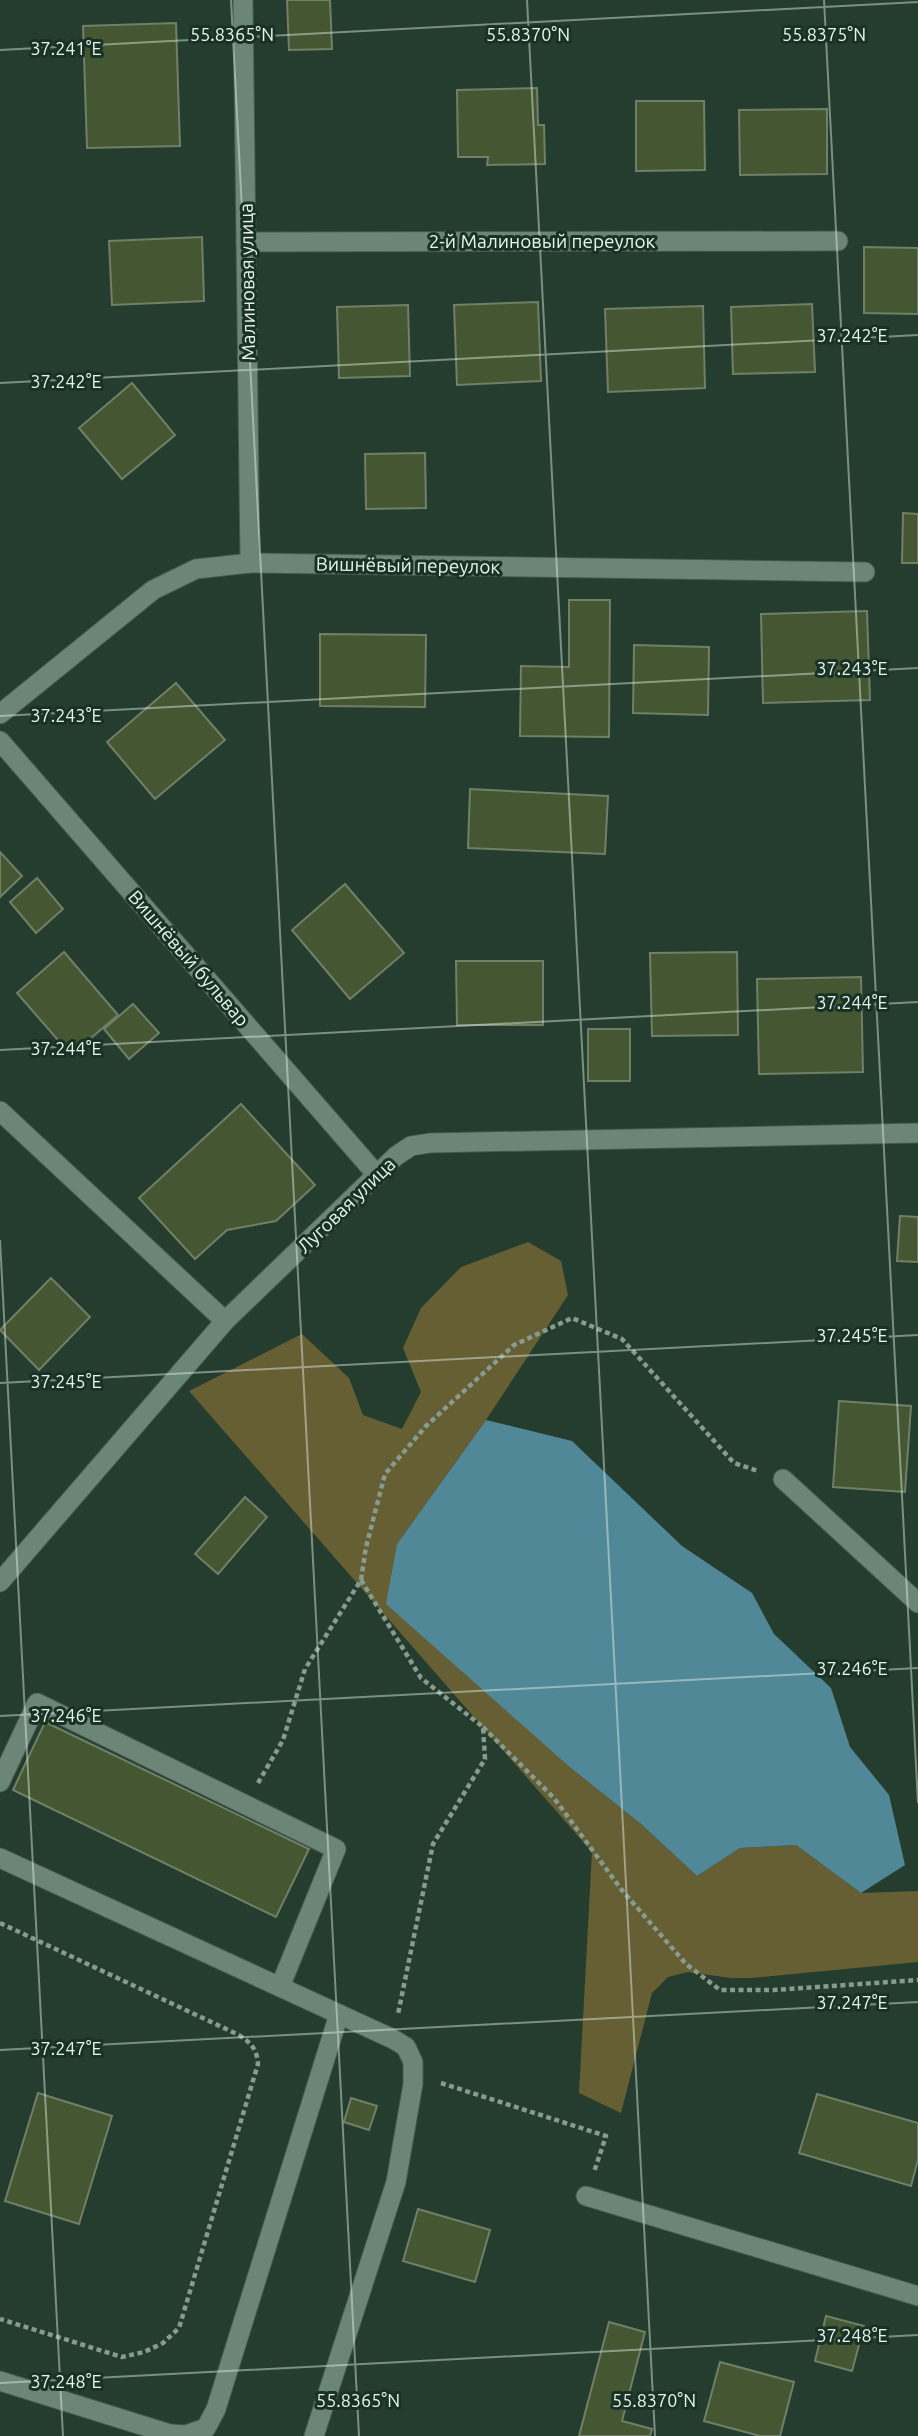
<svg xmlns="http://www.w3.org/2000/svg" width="918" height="2436" font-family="Ubuntu,sans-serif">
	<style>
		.forest { fill: #655f33 }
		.water { fill: #508897 }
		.building { fill: #445732; stroke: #727f67; stroke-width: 2 }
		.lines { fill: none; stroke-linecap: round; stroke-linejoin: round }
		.service-casing { stroke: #445a4e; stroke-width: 21 }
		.minor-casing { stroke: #445a4e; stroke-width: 21 }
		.path { stroke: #879b90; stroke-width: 4.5; stroke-dasharray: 5 3.5; stroke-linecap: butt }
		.service { stroke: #6b8676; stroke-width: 19 }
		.minor { stroke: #6b8676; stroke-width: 19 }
		.ticks { fill: none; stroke: #e6f5ec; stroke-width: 2; stroke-opacity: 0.45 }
		.labels { text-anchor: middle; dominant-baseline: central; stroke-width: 6; stroke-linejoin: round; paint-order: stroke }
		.street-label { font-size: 19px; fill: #e6f5ec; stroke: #1a3225 }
		.ticks-label { font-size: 18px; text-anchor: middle; fill: #e6f5ec; stroke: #1a3225; stroke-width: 6; stroke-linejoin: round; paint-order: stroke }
	</style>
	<rect width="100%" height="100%" fill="#243d2f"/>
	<path class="forest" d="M528,1242L561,1261L568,1295L486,1420L397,1544L572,1769L641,1824L697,1876L740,1848L796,1845L861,1893L918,1891V1962L752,1978H731L688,1972L668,1977L652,1993L621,2113L579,2093L592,1852L189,1391L302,1334L349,1378L363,1415L402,1429L421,1392L403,1348L421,1308L461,1267Z"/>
	<path class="water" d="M486,1420L572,1441L682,1546L752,1593L774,1634L831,1688L850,1747L889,1795L905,1865L861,1893L796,1845L740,1848L697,1876L641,1824L572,1769L386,1604L397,1544Z"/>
	<g class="building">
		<path d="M287,0H330L332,49L289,50Z"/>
		<path d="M176,23L180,146L87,148L83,26Z"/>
		<path d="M537,88L538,125H544L545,164L487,165L488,157H458L457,90Z"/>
		<path d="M636,101H704L705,170L636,171Z"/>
		<path d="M827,109V174L740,175L739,110Z"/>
		<path d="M202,237L204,301L112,305L109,241Z"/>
		<path d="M864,247L918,248V314L864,313Z"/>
		<path d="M538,302L541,381L457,385L454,305Z"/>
		<path d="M812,304L815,372L733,374L731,307Z"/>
		<path d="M408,305L410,376L339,378L337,307Z"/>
		<path d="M703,306L705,388L608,392L605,309Z"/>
		<path d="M132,383L175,435L122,479L79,428Z"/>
		<path d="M425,453L426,508L366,509L365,454Z"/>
		<path d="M903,513L918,514V563H902Z"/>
		<path d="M569,600H610L609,737L520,736L521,666L569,667Z"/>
		<path d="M867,611L870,700L763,703L761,614Z"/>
		<path d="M320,634L426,635L425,707L320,706Z"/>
		<path d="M634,645L709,647L708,715L633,713Z"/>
		<path d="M176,683L225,740L155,799L107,742Z"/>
		<path d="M470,789L608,796L605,854L468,848Z"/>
		<path d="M0,852L22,876L0,897Z"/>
		<path d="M37,878L63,909L36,933L10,902Z"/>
		<path d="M345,884L404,953L350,999L292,930Z"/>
		<path d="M64,952L118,1015L71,1055L17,993Z"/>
		<path d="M737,952L738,1035L652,1036L650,953Z"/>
		<path d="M456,961H543V1025H457Z"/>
		<path d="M861,977L863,1072L759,1074L757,979Z"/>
		<path d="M133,1004L159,1033L129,1059L104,1029Z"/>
		<rect x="588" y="1029" width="42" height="52"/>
		<path d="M241,1104L315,1185L276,1221L227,1230L195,1259L139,1198Z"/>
		<path d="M900,1216L918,1217V1262L897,1261Z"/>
		<path d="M51,1278L90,1317L39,1370L0,1330Z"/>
		<path d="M839,1401L911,1406L905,1492L833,1487Z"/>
		<path d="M245,1497L267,1517L218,1574L195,1554Z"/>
		<path d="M45,1722L309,1849L276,1917L13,1790Z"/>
		<path d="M38,2093L112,2116L79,2224L5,2201Z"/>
		<path d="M817,2094L918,2123V2160L911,2186L799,2153Z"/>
		<path d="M351,2098L377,2106L369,2130L344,2122Z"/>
		<path d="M418,2209L490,2230L475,2282L403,2261Z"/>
		<path d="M826,2316L864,2326L852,2371L815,2361Z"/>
		<path d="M609,2322L645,2332L622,2421L652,2429L650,2436H579Z"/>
		<path d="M720,2362L794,2382L780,2436H760L704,2421Z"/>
	</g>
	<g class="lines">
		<defs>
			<g id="service">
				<path d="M783,1479L918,1603"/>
				<path d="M0,1782L37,1703L336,1849L280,1987"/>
				<path d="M0,1858L393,2039L406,2047L413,2062V2084L396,2182L314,2436"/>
				<path d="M586,2196L918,2296"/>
				<path d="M0,2381L170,2434L186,2435L206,2428L216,2409L339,2014"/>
			</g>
			<g id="minor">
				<path d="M243,0L250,563"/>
				<path d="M246,242L838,241"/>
				<path d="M0,714L153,590L196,569L250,563L865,572"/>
				<path d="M0,741L377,1175"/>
				<path d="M0,1111L225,1321"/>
				<path d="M0,1582L225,1321L396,1156L411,1146L430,1143L918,1133"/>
			</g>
		</defs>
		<use href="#service" class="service-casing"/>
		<use href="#minor" class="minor-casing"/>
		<g class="path">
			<path d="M361,1580L421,1678L483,1727L485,1759L433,1844L398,2014"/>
			<path d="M483,1727L554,1798L621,1889L686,1964L720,1990H774L918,1980"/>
			<path d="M258,1783L283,1740L305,1669L361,1580L366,1547L385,1474L426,1426L514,1345L572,1318L622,1339L734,1463L758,1471"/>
			<path d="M0,1923L239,2035C251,2043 257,2049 258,2064L179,2328L163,2343L144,2352L122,2357L0,2319"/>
			<path d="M441,2083L606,2136L594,2172"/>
		</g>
		<use href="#service" class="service"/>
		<use href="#minor" class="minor"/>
	</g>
	<path class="ticks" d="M231,0L359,2436M527,0L655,2436M824,0L918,1803M0,50L918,2M0,383L918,335M0,716L918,668M0,1050L918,1002M0,1240L63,2436M0,1383L918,1335M0,1716L918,1668M0,2050L918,2002M0,2383L918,2335"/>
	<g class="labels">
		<g class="street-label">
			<text x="542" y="241">2-й Малиновый переулок</text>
			<text transform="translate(247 282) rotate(-91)">Малиновая улица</text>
			<text transform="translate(408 565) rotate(1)">Вишнёвый переулок</text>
			<text transform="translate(189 958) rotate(49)">Вишнёвый бульвар</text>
			<text transform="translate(346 1205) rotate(-44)">Луговая улица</text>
		</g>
	</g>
	<g class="ticks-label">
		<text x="232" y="41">55.8365°N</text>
		<text x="528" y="41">55.8370°N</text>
		<text x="824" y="41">55.8375°N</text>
		<text x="66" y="55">37.241°E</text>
		<text x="852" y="342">37.242°E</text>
		<text x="66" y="388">37.242°E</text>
		<text x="852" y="675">37.243°E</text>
		<text x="66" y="722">37.243°E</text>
		<text x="852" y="1009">37.244°E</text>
		<text x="66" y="1055">37.244°E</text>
		<text x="852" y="1342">37.245°E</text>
		<text x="66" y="1388">37.245°E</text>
		<text x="852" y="1675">37.246°E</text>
		<text x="66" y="1722">37.246°E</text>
		<text x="852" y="2009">37.247°E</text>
		<text x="66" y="2055">37.247°E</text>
		<text x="852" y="2342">37.248°E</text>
		<text x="66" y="2388">37.248°E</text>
		<text x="358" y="2407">55.8365°N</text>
		<text x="654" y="2407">55.8370°N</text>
	</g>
</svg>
